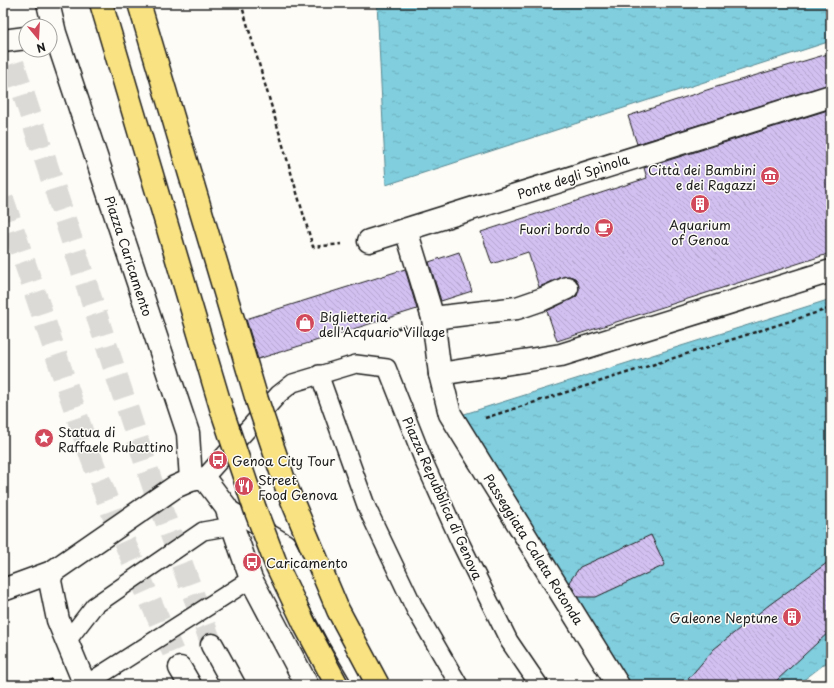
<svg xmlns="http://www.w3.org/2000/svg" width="834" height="688" font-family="'Playpen Sans',sans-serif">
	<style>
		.water { fill: url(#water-ripples); stroke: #588790 }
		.building { fill: url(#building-back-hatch); stroke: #1c1c1c }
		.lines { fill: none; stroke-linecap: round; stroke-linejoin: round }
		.secondary-tunnel { stroke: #dbdad6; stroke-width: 22; stroke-dasharray: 22 11; stroke-linecap: butt }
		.service-casing { stroke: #1c1c1c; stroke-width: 20 }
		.pedestrian-casing { stroke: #1c1c1c; stroke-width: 25 }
		.minor-casing { stroke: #1c1c1c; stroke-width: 25 }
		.secondary-casing { stroke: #1c1c1c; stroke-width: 25 }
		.path { stroke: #1c1c1c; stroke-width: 2.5; stroke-dasharray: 4 3; stroke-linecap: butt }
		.service { stroke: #fdfcf7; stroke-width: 17 }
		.pedestrian { stroke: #fdfcf7; stroke-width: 22 }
		.minor { stroke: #fdfcf7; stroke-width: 22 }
		.secondary { stroke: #fdfcf7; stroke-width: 22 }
		.trunk-bridge-casing { stroke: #1c1c1c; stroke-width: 25; stroke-linecap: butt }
		.trunk-bridge { stroke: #f8e281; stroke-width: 22 }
		.labels { text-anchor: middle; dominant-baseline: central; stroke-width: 3; stroke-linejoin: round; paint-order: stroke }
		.poi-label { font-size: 13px; fill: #1c1c1c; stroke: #fdfcf7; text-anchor: start }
		.street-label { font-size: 13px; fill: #1c1c1c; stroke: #fdfcf7 }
	</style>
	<defs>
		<pattern id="water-ripples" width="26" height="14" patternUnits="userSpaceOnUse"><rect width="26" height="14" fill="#80cede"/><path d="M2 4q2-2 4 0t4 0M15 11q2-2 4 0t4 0" fill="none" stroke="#6eb0be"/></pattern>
		<pattern id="building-back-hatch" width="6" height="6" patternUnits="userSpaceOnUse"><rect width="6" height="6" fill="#d2c0f1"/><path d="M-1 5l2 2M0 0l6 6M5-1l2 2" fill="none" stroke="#b4a4ce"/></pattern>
	</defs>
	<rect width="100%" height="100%" fill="#fdfcf7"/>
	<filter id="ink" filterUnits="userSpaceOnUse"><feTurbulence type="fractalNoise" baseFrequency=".025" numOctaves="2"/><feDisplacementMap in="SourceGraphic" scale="8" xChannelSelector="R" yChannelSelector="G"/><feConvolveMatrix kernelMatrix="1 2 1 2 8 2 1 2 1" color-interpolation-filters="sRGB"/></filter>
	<g filter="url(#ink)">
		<g class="water">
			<path d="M377,3H831V41L386,185Z"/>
			<path d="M831,299V659L797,685H631L458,416Z"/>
		</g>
		<g class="building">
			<path d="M831,53V84L637,144L628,116L713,88Z"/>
			<path d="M831,109V253L557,341L547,311L572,299L577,296L579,289L578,282L575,278L569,276L562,277L539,287L528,252L492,264L481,232L647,178L644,168Z"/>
			<path d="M459,252L472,291L441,301L429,262Z"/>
			<path d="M405,269L417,309L258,359L246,319Z"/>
			<path d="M651,535L665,565L596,597H578L569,582L580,567Z"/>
			<path d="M831,560V630L776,681L770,685H683L714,649L769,605Z"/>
		</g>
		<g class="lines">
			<g class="secondary-tunnel">
				<path d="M3,32L153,486L212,645"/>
				<path d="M3,199L91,457L116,523L180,668"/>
			</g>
			<defs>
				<g id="service">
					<path d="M319,374L367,508L415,609L459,685"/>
					<path d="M204,478L279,394L293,383L356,364L387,368L425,464L460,542L509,641L539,685"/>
					<path d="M226,507L286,543L337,639L364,685"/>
					<path d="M67,641L94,606L203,531L232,526"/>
					<path d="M85,685L251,579"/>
				</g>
				<g id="pedestrian">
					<path d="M48,3L55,33L188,433L191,480"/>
					<path d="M3,41L26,38"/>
					<path d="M406,230L433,318L440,374L450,414L618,685"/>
					<path d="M369,241L831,96"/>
					<path d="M433,318L517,308L543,299L567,288"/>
					<path d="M440,374L561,355L831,271"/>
				</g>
				<g id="minor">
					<path d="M52,572L50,581L58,620L85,685"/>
					<path d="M3,590L52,572L175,487L191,480L204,478L226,507L251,579L307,685"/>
				</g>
				<g id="secondary">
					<path d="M212,645L234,685"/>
					<path d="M180,668L190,685"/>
				</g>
			</defs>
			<use href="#service" class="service-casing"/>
			<use href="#pedestrian" class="pedestrian-casing"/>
			<use href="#minor" class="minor-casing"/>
			<use href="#secondary" class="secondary-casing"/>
			<g class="path">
				<path d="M241,3L313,247L342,244"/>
				<path d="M363,338L406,326"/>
				<path d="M485,418L831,308"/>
				<path d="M42,685L52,679"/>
			</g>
			<use href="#service" class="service"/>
			<use href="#pedestrian" class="pedestrian"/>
			<use href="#minor" class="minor"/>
			<use href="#secondary" class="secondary"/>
			<defs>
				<g id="trunk-bridge">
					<path d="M101,3L222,411L255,509L276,564L306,627L337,685"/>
					<path d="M139,3L257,400L286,486L338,610L378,685"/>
				</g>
			</defs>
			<use href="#trunk-bridge" class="trunk-bridge-casing"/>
			<use href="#trunk-bridge" class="trunk-bridge"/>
		</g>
	</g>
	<defs>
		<symbol id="museum-disc" viewBox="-11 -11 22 22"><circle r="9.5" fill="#d1495b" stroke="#fdfcf7"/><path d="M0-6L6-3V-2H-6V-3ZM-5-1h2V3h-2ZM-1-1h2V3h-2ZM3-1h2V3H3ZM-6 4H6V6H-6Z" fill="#fff"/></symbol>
		<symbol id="building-disc" viewBox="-11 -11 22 22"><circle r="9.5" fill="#d1495b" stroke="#fdfcf7"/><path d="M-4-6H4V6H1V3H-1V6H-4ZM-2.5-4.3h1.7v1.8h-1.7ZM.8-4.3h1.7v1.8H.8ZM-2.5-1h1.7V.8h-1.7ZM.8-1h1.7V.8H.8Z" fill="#fff"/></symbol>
		<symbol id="cafe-disc" viewBox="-11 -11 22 22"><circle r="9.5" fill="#d1495b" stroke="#fdfcf7"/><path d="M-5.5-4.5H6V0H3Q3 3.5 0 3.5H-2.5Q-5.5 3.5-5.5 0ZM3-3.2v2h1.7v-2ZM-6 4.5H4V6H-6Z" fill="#fff"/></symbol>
		<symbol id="shop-disc" viewBox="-11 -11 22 22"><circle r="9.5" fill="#d1495b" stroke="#fdfcf7"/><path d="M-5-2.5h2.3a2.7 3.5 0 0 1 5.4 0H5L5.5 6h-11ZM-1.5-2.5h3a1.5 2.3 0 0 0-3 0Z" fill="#fff"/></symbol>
		<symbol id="sight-disc" viewBox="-11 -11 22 22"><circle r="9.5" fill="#d1495b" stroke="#fdfcf7"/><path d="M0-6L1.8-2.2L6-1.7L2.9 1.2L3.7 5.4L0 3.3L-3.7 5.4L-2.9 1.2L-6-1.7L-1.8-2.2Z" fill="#fff"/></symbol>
		<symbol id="bus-disc" viewBox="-11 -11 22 22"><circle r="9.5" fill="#d1495b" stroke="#fdfcf7"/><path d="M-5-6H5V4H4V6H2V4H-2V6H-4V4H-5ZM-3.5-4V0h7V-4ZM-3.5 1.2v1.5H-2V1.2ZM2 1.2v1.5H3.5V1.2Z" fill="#fff"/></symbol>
		<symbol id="restaurant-disc" viewBox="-11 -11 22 22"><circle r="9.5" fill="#d1495b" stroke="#fdfcf7"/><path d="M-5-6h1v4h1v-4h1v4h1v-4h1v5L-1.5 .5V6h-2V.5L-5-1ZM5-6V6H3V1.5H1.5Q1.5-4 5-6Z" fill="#fff"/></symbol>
	</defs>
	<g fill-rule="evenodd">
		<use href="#museum-disc" x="759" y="165" width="22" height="22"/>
		<use href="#building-disc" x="689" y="193" width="22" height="22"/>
		<use href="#cafe-disc" x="593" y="217" width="22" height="22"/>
		<use href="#shop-disc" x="294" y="312" width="22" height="22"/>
		<use href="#sight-disc" x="33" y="427" width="22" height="22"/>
		<use href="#bus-disc" x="207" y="449" width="22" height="22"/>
		<use href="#restaurant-disc" x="233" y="475" width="22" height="22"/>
		<use href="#bus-disc" x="241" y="551" width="22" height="22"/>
		<use href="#building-disc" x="781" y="606" width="22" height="22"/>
	</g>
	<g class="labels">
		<g class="poi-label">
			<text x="756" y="169" text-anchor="end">Città dei Bambini<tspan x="756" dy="15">e dei Ragazzi</tspan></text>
			<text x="700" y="224" text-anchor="middle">Aquarium<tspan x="700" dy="15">of Genoa</tspan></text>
			<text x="590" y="228" text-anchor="end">Fuori bordo</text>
			<text x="319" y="316">Biglietteria<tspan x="319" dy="15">dell'Acquario Village</tspan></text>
			<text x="58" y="431">Statua di<tspan x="58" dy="15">Raffaele Rubattino</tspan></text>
			<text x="232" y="460">Genoa City Tour</text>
			<text x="258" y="479">Street<tspan x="258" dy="15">Food Genova</tspan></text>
			<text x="266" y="562">Caricamento</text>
			<text x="778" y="617" text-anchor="end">Galeone Neptune</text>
		</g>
		<g class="street-label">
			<text transform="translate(573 176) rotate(-18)">Ponte degli Spìnola</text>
			<text transform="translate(129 256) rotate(72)">Piazza Caricamento</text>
			<text transform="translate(443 498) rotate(66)">Piazza Repubblica di Genova</text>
			<text transform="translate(534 549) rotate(58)">Passeggiata Calata Rotonda</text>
		</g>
	</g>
	<rect width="834" height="688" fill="none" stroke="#fdfcf7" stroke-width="16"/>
	<rect x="8" y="8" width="818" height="672" fill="none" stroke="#1c1c1c" stroke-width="1.5" filter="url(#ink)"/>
	<g transform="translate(38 38) rotate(162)"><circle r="19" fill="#fdfcf7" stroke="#a3a29f"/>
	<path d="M0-3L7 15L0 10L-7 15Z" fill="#d1495b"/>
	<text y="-6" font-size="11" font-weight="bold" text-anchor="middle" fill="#1c1c1c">N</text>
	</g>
</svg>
